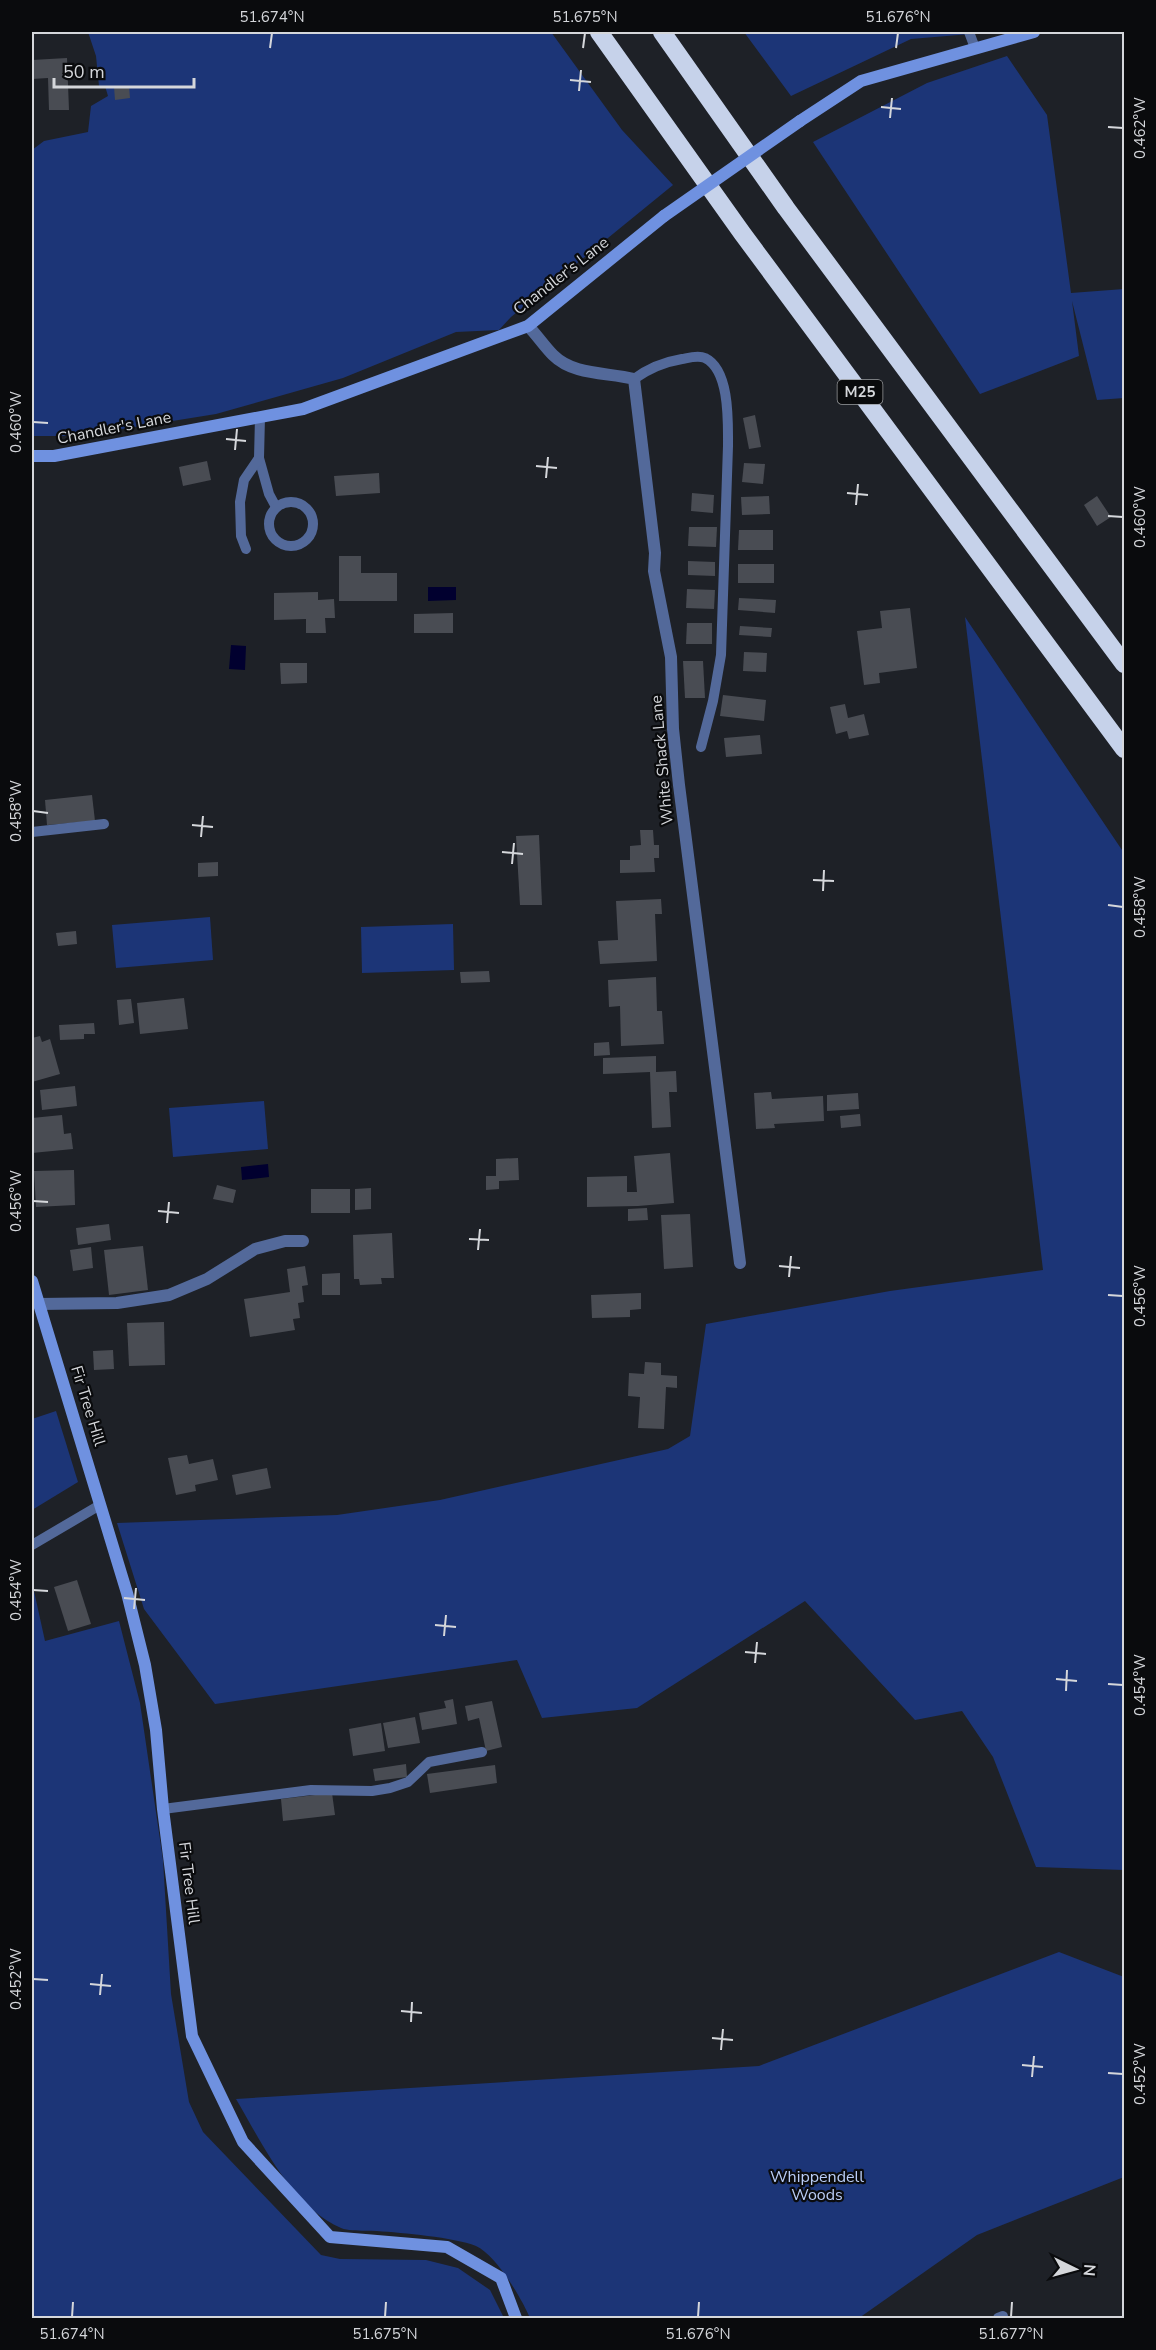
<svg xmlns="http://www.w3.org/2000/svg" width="1156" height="2350" font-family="'Nunito Sans',sans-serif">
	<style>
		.green { fill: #1c3577 }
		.water { fill: #01002f }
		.building { fill: #494c53 }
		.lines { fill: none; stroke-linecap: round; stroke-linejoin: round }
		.lane { stroke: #53699a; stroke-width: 10 }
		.street { stroke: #53699a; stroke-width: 12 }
		.secondary { stroke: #6f91e0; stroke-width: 12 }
		.highway { stroke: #c6d2ea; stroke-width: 18 }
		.secondary-bridge { stroke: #6f91e0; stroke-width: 12 }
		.ticks { fill: none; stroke: #d5d7db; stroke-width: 2 }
		.labels { text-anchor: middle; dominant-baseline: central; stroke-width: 4.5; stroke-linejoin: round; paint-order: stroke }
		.shield { fill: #0a0b0d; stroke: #989a9d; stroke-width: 1.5 }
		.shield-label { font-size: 15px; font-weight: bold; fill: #d5d7db }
		.street-label { font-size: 16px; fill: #d5d7db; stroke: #0a0b0d }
		.park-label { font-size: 16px; fill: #bbcef7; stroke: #0a0b0d }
		.neatline { fill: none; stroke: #d5d7db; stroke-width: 2 }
		.ticks-label { font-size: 15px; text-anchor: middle; fill: #d5d7db }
	</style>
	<rect width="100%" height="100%" fill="#1e2127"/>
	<g class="green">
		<path d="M88,32H551L622,130L673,185L511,317L499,330L456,332L343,378L216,414L79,436H32V150L44,141L88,132L91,106L108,96L105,86H99L96,56Z"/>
		<path d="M744,32H994L911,39L791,96Z"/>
		<path d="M1007,56L1047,115L1071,293L1124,289V398L1097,400L1072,301L1079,356L980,394L813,142L927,83Z"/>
		<path d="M965,617L1124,853V1870L1036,1867L993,1757L962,1711L915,1720L805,1601L637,1708L542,1718L517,1660L215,1704L144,1609L117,1523L337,1515L440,1500L668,1449L690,1436L706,1324L890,1291L1043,1270Z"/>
		<path d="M210,917L213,960L116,968L112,925Z"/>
		<path d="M453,924L454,970L362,973L361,927Z"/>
		<path d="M264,1101L268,1149L173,1157L169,1108Z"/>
		<path d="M56,1411L78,1482L32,1510V1419Z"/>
		<path d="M32,1582L45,1641L119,1621L140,1703L163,1860L171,1994L189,2102L203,2132L321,2255L340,2259L426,2260L458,2268L490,2290L504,2318H32Z"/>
		<path d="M1059,1952L1124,1977V2177L977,2235L859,2318H530C522,2299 496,2255 476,2246C453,2237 403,2233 377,2231C366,2230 351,2232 341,2228C291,2206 262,2143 236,2099L759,2066Z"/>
	</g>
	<g class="water">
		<path d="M428,587H456V600L428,601Z"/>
		<path d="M231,645L246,646L245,670L229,669Z"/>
		<path d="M268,1164L269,1177L242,1180L241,1167Z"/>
	</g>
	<g class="building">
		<path d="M67,58L69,110H49L48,78L32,79V60Z"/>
		<path d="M129,86L130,98L115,100L114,87Z"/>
		<path d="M755,415L761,447L749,449L743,418Z"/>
		<path d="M207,461L211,480L183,486L179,467Z"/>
		<path d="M744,463L765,464L763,484L742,482Z"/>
		<path d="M379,473L380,493L336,496L334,476Z"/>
		<path d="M692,493L714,495L713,513L691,511Z"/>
		<path d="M769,496L770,514L742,515L741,497Z"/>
		<path d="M1097,496L1111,517L1097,526L1084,505Z"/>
		<path d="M689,527H717L716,547L688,546Z"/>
		<path d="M739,530H773V550H738Z"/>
		<path d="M339,556H361V573H397V601H339Z"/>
		<path d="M688,561L715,562V576L688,575Z"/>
		<rect x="738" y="564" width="36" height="19"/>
		<path d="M687,589L715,590L714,609L686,608Z"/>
		<path d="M318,592V600L334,599L335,618H325L326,633H306V619L274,620V593Z"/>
		<path d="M739,598L776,600L775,613L738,610Z"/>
		<path d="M910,608L917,668L879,673L880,683L864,685L857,631L882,628L880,611Z"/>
		<path d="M453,613V633H414V614Z"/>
		<path d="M687,623H712V644H686Z"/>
		<path d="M740,626L772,628L771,637L739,635Z"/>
		<path d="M744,652L767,653L766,672L743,671Z"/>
		<path d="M683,661H703L705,698H685Z"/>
		<path d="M280,663H307V683L281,684Z"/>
		<path d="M723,695L766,700L764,721L720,716Z"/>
		<path d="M845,704L848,718L864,714L869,735L849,739L847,731L836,734L830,707Z"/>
		<path d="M760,735L762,754L726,757L724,738Z"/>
		<path d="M92,795L95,821L47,825L45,800Z"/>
		<path d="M640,830H653L654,845H659V858H654L655,872L620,873V860H630V846L641,845Z"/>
		<path d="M539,835L542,905H520L516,836Z"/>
		<path d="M218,862V876L198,877V863Z"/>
		<path d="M661,899L662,914H655L657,961L600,964L598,941L618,940L616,901Z"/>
		<path d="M76,931L77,944L58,946L56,933Z"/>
		<path d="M489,971L490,982L461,983L460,972Z"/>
		<path d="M656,977L657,1011H662L664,1044L621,1046L620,1006L609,1007L608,980Z"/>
		<path d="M184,998L188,1029L140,1034L137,1003Z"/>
		<path d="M131,999L134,1023L119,1025L117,1000Z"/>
		<path d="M94,1023L95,1034H84V1039L60,1040L59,1025Z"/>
		<path d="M40,1036L42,1042L50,1039L60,1074L32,1082V1038Z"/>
		<path d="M609,1042L610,1055L594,1056V1043Z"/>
		<path d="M656,1056V1072L676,1071L677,1092H669L671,1127L652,1128L650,1072L603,1074V1058Z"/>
		<path d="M75,1086L77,1106L42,1110L40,1090Z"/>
		<path d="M771,1092L772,1099L823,1096L824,1121L774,1124L775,1128L756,1129L754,1093Z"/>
		<path d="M858,1093L859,1109L827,1111V1095Z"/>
		<path d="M860,1114L861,1126L841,1128L840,1116Z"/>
		<path d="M62,1115L64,1134L71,1133L73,1149L32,1153V1118Z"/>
		<path d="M670,1153L674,1203L638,1206L587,1207V1177L627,1176V1192H637L634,1156Z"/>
		<path d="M518,1158L519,1180L499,1181V1189L486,1190V1176H496V1159Z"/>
		<path d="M74,1170L75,1205L36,1207L34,1171Z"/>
		<path d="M217,1185L236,1190L233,1203L213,1199Z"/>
		<path d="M371,1188V1209L355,1210V1189Z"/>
		<rect x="311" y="1189" width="39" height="24"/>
		<path d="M647,1208L648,1220L628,1221V1209Z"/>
		<path d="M690,1214L693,1267L664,1269L661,1215Z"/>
		<path d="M109,1224L111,1240L78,1245L76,1228Z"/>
		<path d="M392,1233L394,1278H381L382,1284L360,1285L359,1279H354L353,1235Z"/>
		<path d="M143,1246L148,1290L109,1295L104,1250Z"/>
		<path d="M91,1247L93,1268L73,1271L70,1250Z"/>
		<path d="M305,1266L308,1285L302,1286L304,1302L298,1303L300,1318L293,1319L295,1330L250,1337L244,1299L290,1292L287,1269Z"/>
		<path d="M340,1273V1295H322V1274Z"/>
		<path d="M641,1293V1309L630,1310V1317L592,1318L591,1295Z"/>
		<path d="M164,1322L165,1365L129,1366L127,1323Z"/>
		<path d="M113,1350L114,1369L94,1370L93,1351Z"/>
		<path d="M645,1362L661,1363V1375L677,1376V1388L666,1387L664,1429L638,1428L640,1397L628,1396L629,1373L644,1374Z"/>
		<path d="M187,1455L189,1464L213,1459L218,1480L195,1485L196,1491L176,1495L168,1458Z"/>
		<path d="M267,1468L271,1488L236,1495L232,1475Z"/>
		<path d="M77,1580L91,1624L68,1631L54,1587Z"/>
		<path d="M453,1699L457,1724L422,1730L419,1713L446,1708L444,1701Z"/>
		<path d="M492,1701L502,1747L486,1751L479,1718L468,1721L465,1706Z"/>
		<path d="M415,1717L420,1743L388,1748L383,1723Z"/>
		<path d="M381,1723L385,1751L353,1756L349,1729Z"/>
		<path d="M406,1764L407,1777L375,1781L373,1769Z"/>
		<path d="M495,1765L497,1783L430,1793L427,1774Z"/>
		<path d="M332,1793L335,1815L283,1821L281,1799Z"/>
	</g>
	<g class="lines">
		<g class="lane">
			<path d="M969,32L975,48"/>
			<path d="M634,379C649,368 664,362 682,359C688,358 698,355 705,358C730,370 728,422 728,446L721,655L713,701L701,747"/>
			<path d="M259,458L269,494L276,507"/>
			<circle cx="291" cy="524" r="22"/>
			<path d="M246,549L241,536L240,502L244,480L259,458L260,417"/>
			<path d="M32,832L104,824"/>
			<path d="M32,1545L100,1505"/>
			<path d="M163,1809L311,1790L372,1791L390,1788L408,1782L429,1762L482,1752"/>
			<path d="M998,2318L1003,2316"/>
		</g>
		<g class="street">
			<path d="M528,326C537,335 544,346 553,355C574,376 608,372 634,379L655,553L654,571L671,657L673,729L679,785L740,1263"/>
			<path d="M39,1304L117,1303L169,1295L207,1279L255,1249L285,1241H303"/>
		</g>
		<g class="secondary">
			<path d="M800,121L861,81L1034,32"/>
			<path d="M32,456H54L303,409L528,326L664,216"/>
			<path d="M32,1281L127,1593L145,1665L156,1730L163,1809L192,2036L243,2142L330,2237L447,2247L501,2278L516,2318"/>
		</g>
		<g class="highway">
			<path d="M599,32L742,233L1124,749"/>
			<path d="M662,32L786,208L1124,664"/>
		</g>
		<path class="secondary-bridge" d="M664,216L800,121"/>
	</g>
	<path class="ticks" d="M270,48L272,33M583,48L585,33M896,48L898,33M570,80L591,82M579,91L581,70M881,107L901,109M890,118L892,98M1108,127L1123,128M33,422L48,423M226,439L246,441M235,450L237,429M536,466L557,468M546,478L548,457M847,493L868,495M856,505L858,484M1108,516L1123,517M33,811L48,813M192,825L213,827M201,837L203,816M502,852L523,854M512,864L514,843M813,880L834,881M823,891L824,870M1108,905L1123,907M33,1201L48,1202M158,1211L179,1213M167,1223L169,1202M469,1239L489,1240M478,1250L480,1229M779,1266L800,1268M789,1277L791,1256M1108,1295L1123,1296M33,1590L48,1591M124,1598L145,1600M134,1609L136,1588M435,1625L456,1627M444,1636L446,1615M745,1652L766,1654M755,1663L757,1642M1056,1679L1077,1681M1108,1684L1123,1685M1066,1691L1067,1670M33,1979L48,1980M90,1984L111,1986M100,1995L102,1974M401,2011L422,2013M411,2022L412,2002M712,2038L733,2040M721,2050L723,2029M1022,2065L1043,2067M1108,2073L1123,2074M1032,2077L1034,2056M72,2317L73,2302M385,2317L386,2302M698,2317L699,2302M1011,2317L1012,2302"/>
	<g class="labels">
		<rect class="shield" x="837.5" y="380" width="45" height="24" rx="4.5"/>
		<g class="shield-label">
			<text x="860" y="392">M25</text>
		</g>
		<g class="street-label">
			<text transform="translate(561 276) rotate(-38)">Chandler's Lane</text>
			<text transform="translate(114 428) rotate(-11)">Chandler's Lane</text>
			<text transform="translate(662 760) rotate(-95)">White Shack Lane</text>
			<text transform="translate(88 1406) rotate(73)">Fir Tree Hill</text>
			<text transform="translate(189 1883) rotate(83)">Fir Tree Hill</text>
		</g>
		<g class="park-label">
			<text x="817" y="2177">Whippendell<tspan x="817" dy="18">Woods</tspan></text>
		</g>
	</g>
	<rect width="1156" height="2350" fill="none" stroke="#0a0b0d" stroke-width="66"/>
	<g transform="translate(1075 2269) rotate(95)" stroke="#0a0b0d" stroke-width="4.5" paint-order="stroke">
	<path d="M0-4.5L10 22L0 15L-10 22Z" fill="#d5d7db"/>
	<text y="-9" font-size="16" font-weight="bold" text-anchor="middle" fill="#d5d7db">N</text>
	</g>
	<path d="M54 78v9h140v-9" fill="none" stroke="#d5d7db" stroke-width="3"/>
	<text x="63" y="78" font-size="18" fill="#d5d7db" stroke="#0a0b0d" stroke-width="4.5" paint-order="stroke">50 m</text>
	<rect x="33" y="33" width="1090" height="2284" class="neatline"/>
	<g class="ticks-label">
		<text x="272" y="22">51.674°N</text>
		<text x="585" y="22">51.675°N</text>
		<text x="898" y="22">51.676°N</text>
		<text transform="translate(1140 128) rotate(-90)" y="5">0.462°W</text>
		<text transform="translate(16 422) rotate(-90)" y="5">0.460°W</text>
		<text transform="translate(1140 517) rotate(-90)" y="5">0.460°W</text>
		<text transform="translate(16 811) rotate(-90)" y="5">0.458°W</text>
		<text transform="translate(1140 907) rotate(-90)" y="5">0.458°W</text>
		<text transform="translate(16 1201) rotate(-90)" y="5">0.456°W</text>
		<text transform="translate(1140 1296) rotate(-90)" y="5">0.456°W</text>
		<text transform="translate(16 1590) rotate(-90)" y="5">0.454°W</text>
		<text transform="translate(1140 1685) rotate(-90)" y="5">0.454°W</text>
		<text transform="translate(16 1979) rotate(-90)" y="5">0.452°W</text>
		<text transform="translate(1140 2074) rotate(-90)" y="5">0.452°W</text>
		<text x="72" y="2339">51.674°N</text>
		<text x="385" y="2339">51.675°N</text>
		<text x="698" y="2339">51.676°N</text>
		<text x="1011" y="2339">51.677°N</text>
	</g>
</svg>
